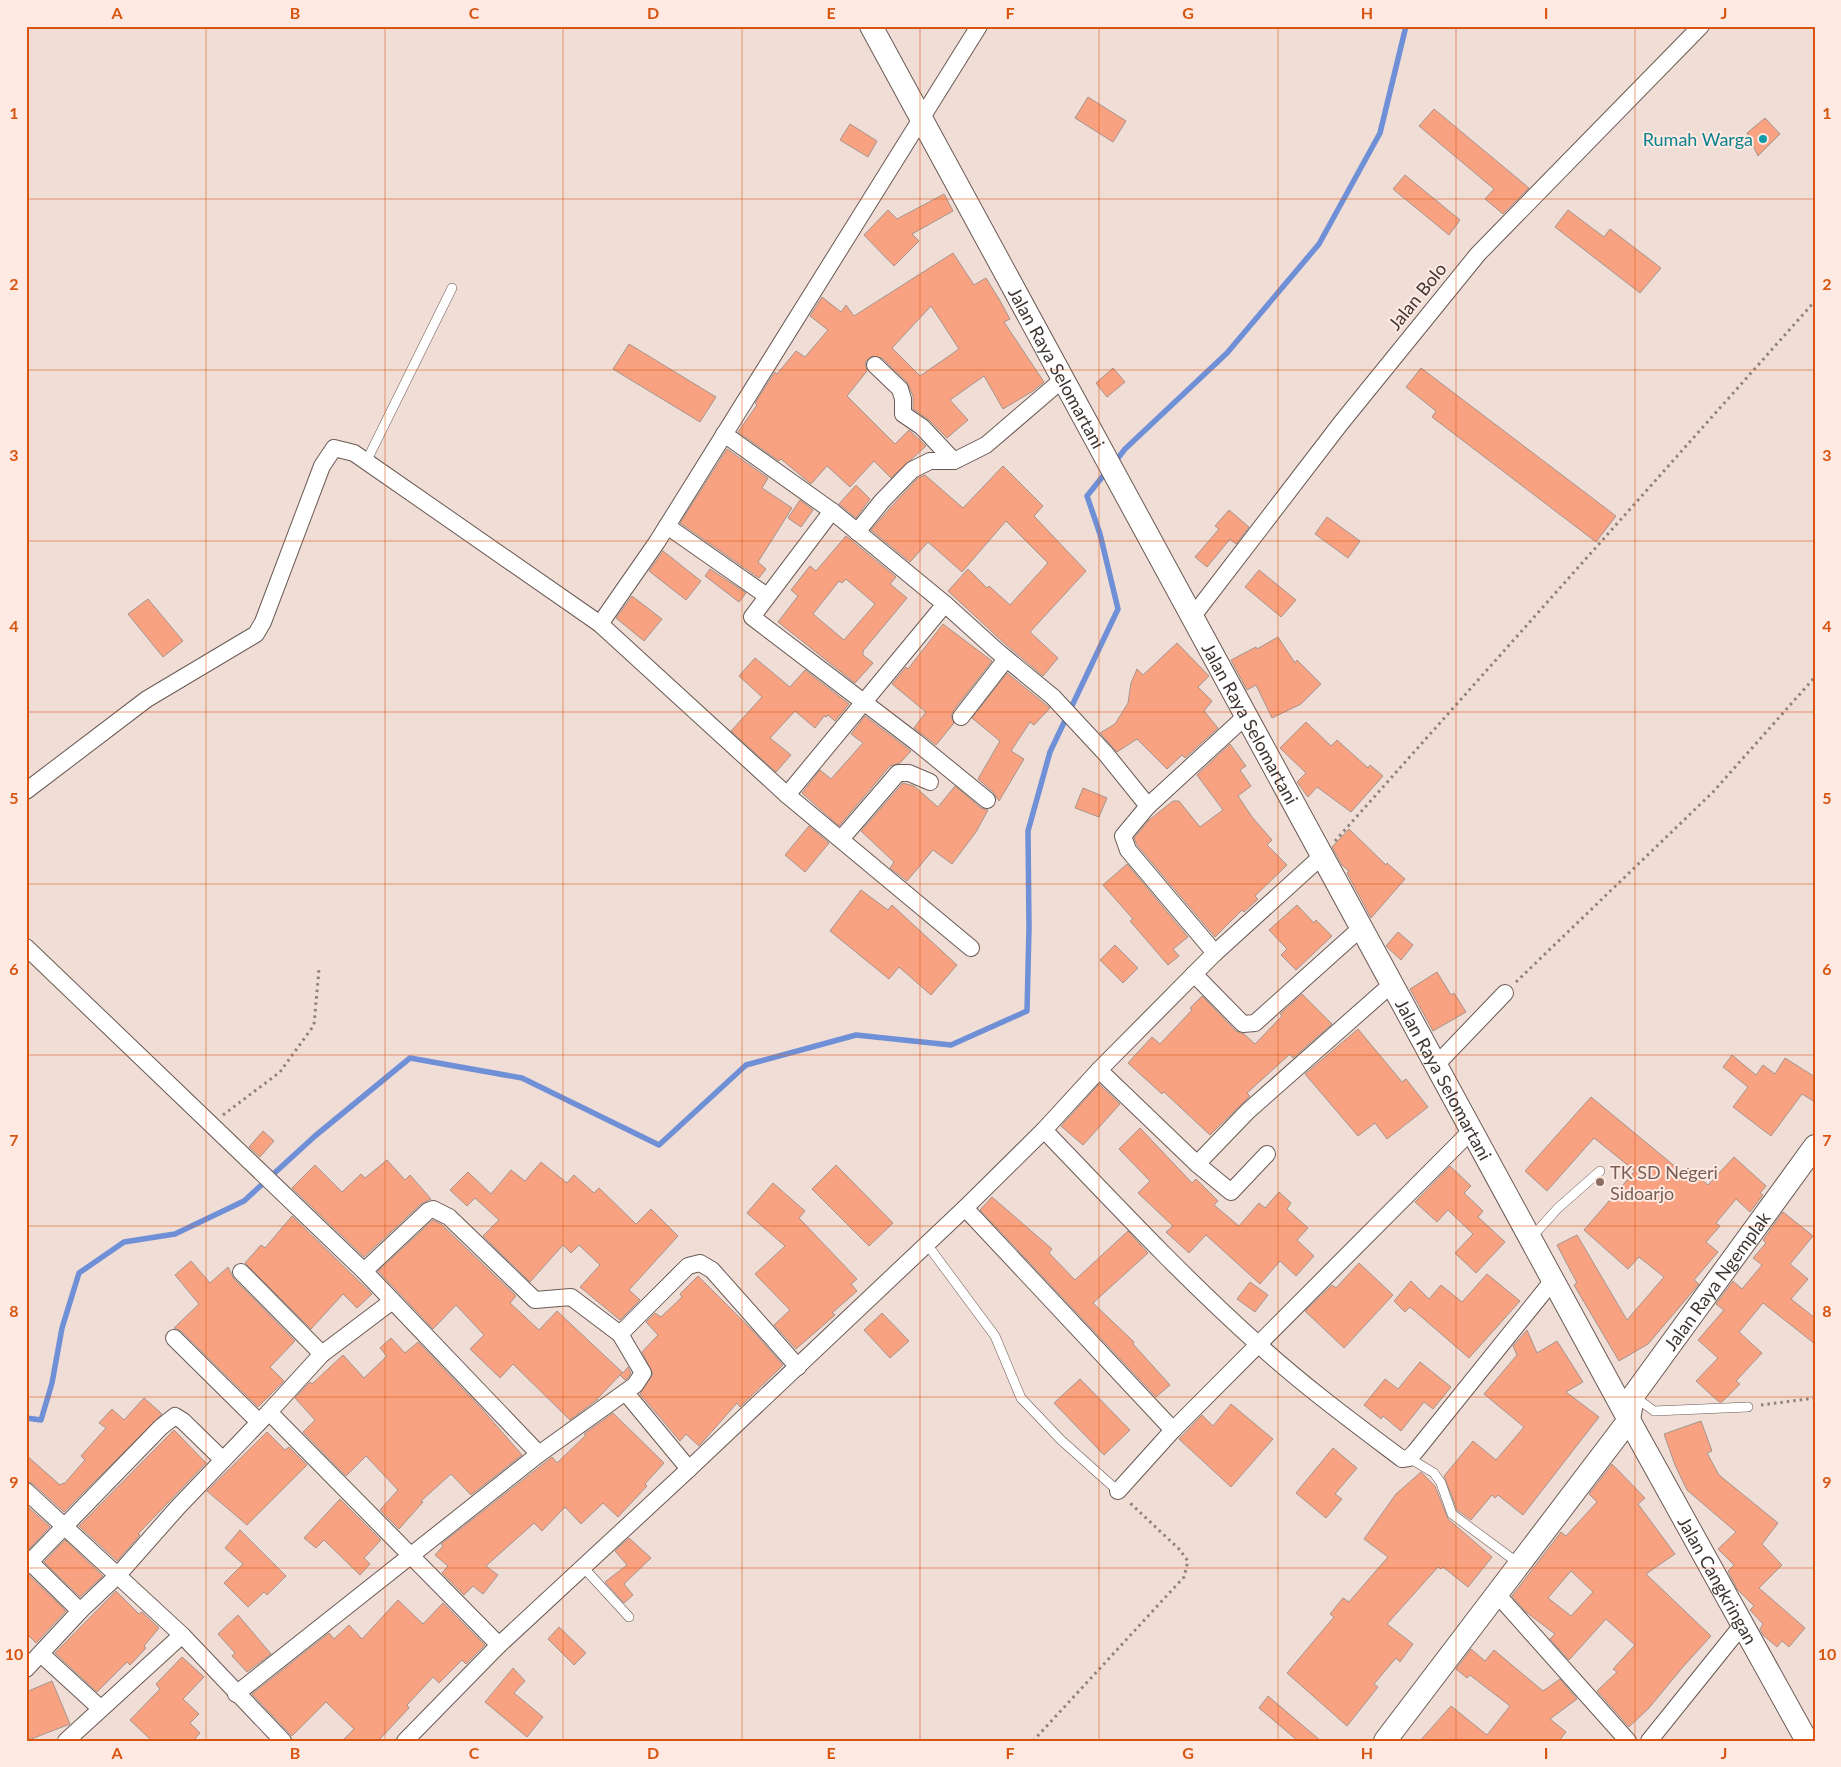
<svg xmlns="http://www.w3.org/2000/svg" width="1841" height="1767" font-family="Lato,sans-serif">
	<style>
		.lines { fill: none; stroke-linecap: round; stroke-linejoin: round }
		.stream { stroke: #6f90d7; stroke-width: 5.5 }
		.building { fill: #f9a282; stroke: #a5948d; fill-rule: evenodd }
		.lane-casing { stroke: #6a5a54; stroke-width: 10 }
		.street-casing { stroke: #6a5a54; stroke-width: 18 }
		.secondary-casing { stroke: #6a5a54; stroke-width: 24 }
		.path { stroke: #8f827d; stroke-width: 3; stroke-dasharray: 2.5 4; stroke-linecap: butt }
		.lane { stroke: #fff; stroke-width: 9 }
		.street { stroke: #fff; stroke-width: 16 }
		.secondary { stroke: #fff; stroke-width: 22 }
		.grid { fill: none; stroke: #d75510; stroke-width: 1; stroke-opacity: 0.55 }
		.culture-dot { fill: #0f9aa8; stroke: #feeae3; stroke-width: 2 }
		.education-dot { fill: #8d6e63; stroke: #feeae3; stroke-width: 2 }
		.labels { text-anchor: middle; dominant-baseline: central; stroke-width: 4; stroke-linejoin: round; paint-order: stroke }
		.culture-label { font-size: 18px; fill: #0d838f; stroke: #feeae3; text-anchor: end }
		.street-label { font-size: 18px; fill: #3d3532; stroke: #feeae3 }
		.education-label { font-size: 18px; fill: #785e54; stroke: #feeae3; text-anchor: start }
		.neatline { fill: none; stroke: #d75510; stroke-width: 2 }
		.grid-label { font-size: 16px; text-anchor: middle; font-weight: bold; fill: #d75510 }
	</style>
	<rect width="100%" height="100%" fill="#f0ddd6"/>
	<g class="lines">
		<g class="stream">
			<path d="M1115,462L1125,449L1227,353L1319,244L1380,133L1406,26"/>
			<path d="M26,1418L41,1420L52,1383L62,1328L79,1273L124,1242L175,1234L244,1201L315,1136L410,1058L522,1078L659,1145L746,1065L856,1035L951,1045L1027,1011L1029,928L1028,831L1050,752L1118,609L1100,534L1087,496L1107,471"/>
		</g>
	</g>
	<g class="building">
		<path d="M1088,97L1126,121L1113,142L1075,118Z"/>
		<path d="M1434,109L1529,188L1503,214L1485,199L1494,189L1419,126Z"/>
		<path d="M1765,118L1780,134L1758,156L1747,133Z"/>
		<path d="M850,124L877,141L868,157L840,140Z"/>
		<path d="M1405,175L1460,220L1449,235L1393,189Z"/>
		<path d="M944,194L953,211L912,234L919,241L894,266L864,235L888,210L897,219Z"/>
		<path d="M1568,210L1604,237L1610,229L1661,268L1640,293L1555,227Z"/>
		<path d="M953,253L974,285L986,278L999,299L1010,319L1004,322L1044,382L1033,391L1003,409L984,376L950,400L968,420L947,438L929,420L913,409V396L907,382L882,358L872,356L865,362L867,371L847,396L895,444L909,430L926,446L891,478L874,461L850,487L827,466L811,484L781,459L779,461L738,432L757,405L755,403L775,372L777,374L796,351L805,357L828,330L810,316L822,297L841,312L846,305L854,316ZM931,306L959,349L920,376L892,348Z"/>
		<path d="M629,344L716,397L700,422L613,369Z"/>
		<path d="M1113,368L1125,382L1107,397L1096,383Z"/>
		<path d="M1421,368L1616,516L1596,542L1432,417L1436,411L1406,387Z"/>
		<path d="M727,449L768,478L762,488L792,508L758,562L766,569L759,578L680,523Z"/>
		<path d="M1003,466L1043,506L1034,516L1086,571L1030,632L1058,658L1043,676L1004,643L948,591L968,569L987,588L989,586L1010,605L1048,563L1006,521L962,572L928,542L910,562L871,530L890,508L918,478L925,475L963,508Z"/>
		<path d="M856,485L870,499L856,518L839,504Z"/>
		<path d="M800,500L813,510L801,527L788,518Z"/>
		<path d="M1229,510L1249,527L1236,544L1230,539L1207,567L1195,557L1219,529L1215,526Z"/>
		<path d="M1327,517L1360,541L1348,558L1315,534Z"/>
		<path d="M846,536L896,577L890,584L907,598L863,651V655L873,663L855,683L778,622L798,596L791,590L810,566L816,571ZM846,579L875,604L844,640L813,614L839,581L842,583Z"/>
		<path d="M663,551L701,581L686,600L649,571Z"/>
		<path d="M710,569L746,593L739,602L705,576Z"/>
		<path d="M1259,570L1296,600L1281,617L1245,587Z"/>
		<path d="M632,596L662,619L644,641L616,618Z"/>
		<path d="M148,599L183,641L163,657L128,614Z"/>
		<path d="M943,624L992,661L953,711L951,716L954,723L936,745L914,728L926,712L892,684L906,667L908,669Z"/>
		<path d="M1278,637L1295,663L1297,660L1321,684L1301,704L1272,718L1256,685L1247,690L1231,660L1256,647L1257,649Z"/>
		<path d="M1177,643L1209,676L1198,687L1212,701L1204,711L1218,728L1185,758L1182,755L1167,769L1137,739L1117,752L1100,733L1115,724L1128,703L1131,683L1137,669L1143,675Z"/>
		<path d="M755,658L790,687L805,670L849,704L835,721L828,715L826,717L824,716L815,728L795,711L770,738L791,755L776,772L731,731L762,697L739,676Z"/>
		<path d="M1007,673L1050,708L1034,725L1030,722L1011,751L1024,759L999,801L993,792L978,779L1000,741L972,718Z"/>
		<path d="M865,716L911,751L900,763L890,766L839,826L802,793L820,770L831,779L863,743L851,734Z"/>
		<path d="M1306,722L1331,746L1337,740L1368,768L1370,765L1383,776L1351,812L1317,787L1308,797L1297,782L1306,773L1280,748Z"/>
		<path d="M1230,744L1246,766L1240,770L1251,786L1238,796L1252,817L1272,840L1267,845L1287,865L1255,896L1258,899L1244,912L1242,910L1215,937L1137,845L1134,838L1148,821L1173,801H1179L1200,827L1223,810L1197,775Z"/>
		<path d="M903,783L914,786L938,807L955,786L981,808L988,810L976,832L952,864L933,850L907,881L890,868L894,862L861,831Z"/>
		<path d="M1083,788L1107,798L1099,817L1075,808Z"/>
		<path d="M809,826L829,843L805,872L785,855Z"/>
		<path d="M1349,829L1386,865L1387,863L1405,879L1371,918L1347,873L1349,871L1342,865L1332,847Z"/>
		<path d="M1127,864L1188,937L1173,949L1179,956L1168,965L1130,921L1133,919L1103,885Z"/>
		<path d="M861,890L888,910L892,905L957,965L931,995L899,967L889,979L830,931Z"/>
		<path d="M1297,905L1314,923L1316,920L1332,936L1296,970L1281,955L1287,949L1269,930Z"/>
		<path d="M1398,932L1413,945L1401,960L1386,946Z"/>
		<path d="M1115,945L1138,968L1123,983L1100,960Z"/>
		<path d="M1437,972L1451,995L1454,993L1466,1012L1433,1031L1410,989Z"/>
		<path d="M1302,994L1332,1024L1293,1058L1290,1054L1247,1093L1250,1096L1210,1135L1164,1092L1162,1094L1128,1063L1152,1037L1160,1044L1192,1010L1190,1008L1202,996L1236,1031L1244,1034L1255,1044L1282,1016L1280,1014Z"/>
		<path d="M1358,1029L1402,1082L1406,1079L1428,1107L1387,1139L1375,1123L1358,1136L1305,1074Z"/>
		<path d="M1732,1055L1756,1075L1763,1065L1775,1074L1785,1058L1815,1077V1102L1802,1094L1771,1136L1733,1107L1748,1087L1723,1067Z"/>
		<path d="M1099,1084L1120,1104L1083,1145L1061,1126Z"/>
		<path d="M1591,1097L1683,1173L1688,1168L1708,1185L1734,1157L1766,1186L1760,1193L1763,1195L1750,1212L1736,1199L1716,1223L1720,1226L1706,1242L1718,1252L1694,1280L1699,1284L1648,1344L1619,1361L1574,1285L1577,1283L1557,1245L1577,1235L1627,1320L1664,1277L1639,1257L1628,1269L1584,1230L1635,1171L1594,1138L1547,1191L1525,1171Z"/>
		<path d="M1140,1128L1192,1183L1196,1179L1218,1201L1214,1205L1239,1226L1259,1203L1265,1208L1279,1192L1291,1203L1287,1209L1308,1228L1297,1240L1314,1256L1296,1276L1280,1261L1260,1284L1206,1235L1189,1253L1166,1232L1173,1226L1138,1193L1150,1181L1119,1149Z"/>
		<path d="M263,1131L274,1141L260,1157L249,1147Z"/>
		<path d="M387,1160L405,1180L410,1175L431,1199L421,1204L364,1257L292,1188L315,1165L342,1192L361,1174L365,1178Z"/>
		<path d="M541,1162L567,1183L574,1175L594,1193L599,1188L636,1224L651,1209L678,1236L629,1290L640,1300L620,1320L580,1287L600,1265L579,1245L571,1253L563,1245L530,1282L483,1236L499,1220L475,1198L467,1206L450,1190L468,1172L491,1194L511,1170L525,1181Z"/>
		<path d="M836,1165L893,1223L869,1246L812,1189Z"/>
		<path d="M1450,1166L1471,1186L1464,1193L1483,1211L1478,1217L1505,1242L1476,1273L1455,1253L1473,1234L1448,1210L1437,1222L1415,1202Z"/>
		<path d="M773,1183L805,1211L799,1218L857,1279L851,1284L857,1291L832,1313L835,1315L796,1349L774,1325L790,1310L755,1274L785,1246L747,1213Z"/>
		<path d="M992,1197L1052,1249L1049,1253L1075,1280L1128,1231L1148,1253L1093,1303L1134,1342L1133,1344L1170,1385L1156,1397L980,1210Z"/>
		<path d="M1783,1212L1813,1236L1790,1264L1808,1279L1791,1299L1815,1318V1344L1763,1303L1739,1332L1762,1353L1736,1381L1740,1384L1722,1402H1719L1696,1381L1718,1358L1698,1340L1724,1310L1716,1304L1733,1281L1742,1289L1762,1265L1753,1258L1766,1243L1763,1240Z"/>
		<path d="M292,1216L372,1294L357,1308L343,1294L311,1329L245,1263L261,1245L265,1248Z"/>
		<path d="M433,1220L441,1224L516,1296L510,1303L539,1330L557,1311L623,1373L628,1367L631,1373L628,1378L625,1380L620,1375L622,1373L597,1399H598L570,1420L513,1364L500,1378L470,1349L484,1335L456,1305L433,1329L378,1271Z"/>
		<path d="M191,1261L210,1283L228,1267L234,1279L295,1341L270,1367L284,1381L258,1407L181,1331L174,1328L199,1304L175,1275Z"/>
		<path d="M1359,1263L1393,1295L1344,1348L1305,1311L1332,1285L1336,1288Z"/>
		<path d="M1487,1274L1520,1301L1469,1358L1410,1307L1405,1312L1394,1301L1411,1281L1429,1299L1441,1285L1462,1302Z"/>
		<path d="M698,1276L752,1330L783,1365L740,1407L737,1403L699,1446L686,1434L680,1441L640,1394L653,1374L642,1352L658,1335L646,1322L655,1313L661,1317L682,1297L680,1294Z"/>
		<path d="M1250,1282L1268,1295L1255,1312L1237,1299Z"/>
		<path d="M882,1313L909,1341L890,1358L864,1330Z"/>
		<path d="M1527,1330L1537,1353L1557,1341L1583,1382L1566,1392L1599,1417L1523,1515L1498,1495L1495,1498L1492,1495L1471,1520L1457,1510L1444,1476L1473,1441L1496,1460L1524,1427L1484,1394L1517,1355L1513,1346Z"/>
		<path d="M391,1338L405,1353L418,1342L482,1409L522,1455L471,1495L451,1474L421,1501L423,1502L399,1529L380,1510L398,1490L366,1456L346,1476L303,1432L315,1420L295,1398L310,1382L312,1384L343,1355L364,1378L387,1356L380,1348Z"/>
		<path d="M1420,1362L1451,1387L1433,1409L1424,1402L1401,1431L1383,1416L1381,1419L1364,1405L1385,1379L1398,1389Z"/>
		<path d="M1080,1379L1130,1430L1104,1455L1054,1403Z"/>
		<path d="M144,1398L162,1414L64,1512L33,1484L26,1481V1455L60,1485L63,1483L64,1484L85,1460L81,1456L106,1428L99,1423L112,1409L124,1420Z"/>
		<path d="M1231,1404L1273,1439L1231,1487L1179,1439L1202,1415L1213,1426Z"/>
		<path d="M613,1413L664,1463L645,1484L647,1486L618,1517L603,1503L581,1524L565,1507L542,1531L534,1523L486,1566L498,1575L483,1594L473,1586L464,1595L442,1573L448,1566L435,1555L443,1546L441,1544L552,1457L557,1463L586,1435L584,1434Z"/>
		<path d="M1701,1421L1712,1451L1707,1453L1719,1475L1778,1523L1762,1544L1782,1565L1759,1588L1805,1628L1789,1647L1782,1641L1777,1647L1763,1635L1760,1629L1763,1624L1750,1610L1754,1606L1737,1589L1728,1571L1734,1565L1718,1549L1736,1532L1687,1490L1675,1465L1664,1434Z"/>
		<path d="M174,1430L206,1463L138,1534L140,1535L117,1561L79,1526Z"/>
		<path d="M267,1432L285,1450L289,1447L307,1465L247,1525L207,1491Z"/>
		<path d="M1333,1448L1357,1468L1335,1494L1342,1499L1326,1518L1296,1493Z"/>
		<path d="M1612,1464L1645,1498L1638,1504L1675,1554L1646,1574L1711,1636L1682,1668L1649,1708L1629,1727L1597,1691L1617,1672L1613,1669L1635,1645L1606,1619L1569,1660L1550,1639L1555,1634L1526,1612L1512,1596L1561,1532L1566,1536L1597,1502L1589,1494ZM1571,1571L1593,1592L1571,1616L1548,1598Z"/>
		<path d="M1421,1472L1435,1486L1448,1519L1492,1557L1468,1587L1443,1567L1441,1569L1438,1567L1387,1624L1413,1644L1400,1662L1396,1658L1374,1684L1378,1687L1347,1726L1287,1673L1334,1617L1330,1614L1343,1598L1349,1602L1388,1557L1364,1539L1396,1494Z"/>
		<path d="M340,1499L381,1540L364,1558L370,1564L360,1575L324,1540L316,1548L304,1538Z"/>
		<path d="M26,1505L50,1527L29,1549L26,1548Z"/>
		<path d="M240,1530L286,1576L267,1595L264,1592L248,1607L224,1583L243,1564L225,1548Z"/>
		<path d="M629,1538L651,1558L624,1584L633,1595L624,1603L605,1582L627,1565L615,1551Z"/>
		<path d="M65,1540L103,1576L80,1597L44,1562Z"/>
		<path d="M29,1575L66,1611L36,1643L26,1633V1577Z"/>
		<path d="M116,1591L139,1614L142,1612L159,1628L144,1646L146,1648L130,1665L127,1662L97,1692L55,1653Z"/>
		<path d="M398,1600L423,1624L443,1603L485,1645L466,1664L462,1660L439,1683L433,1677L407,1705L409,1708L378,1741H342L354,1729L326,1702L292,1736L252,1694L329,1633L334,1639L349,1625L362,1639Z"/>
		<path d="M238,1615L271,1654L247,1672L232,1656L235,1653L218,1634Z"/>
		<path d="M559,1627L586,1653L574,1665L548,1639Z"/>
		<path d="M1471,1649L1485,1661L1494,1650L1543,1691L1560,1679L1577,1699L1550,1719L1566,1732L1559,1741H1420L1451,1706L1487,1735L1510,1706L1470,1675L1467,1678L1456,1669Z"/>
		<path d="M182,1657L204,1677L183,1699L199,1714L190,1723L200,1733L193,1741H152L130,1720L160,1689L156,1684Z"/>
		<path d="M513,1668L525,1681L514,1693L543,1717L527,1737L485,1702Z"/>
		<path d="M52,1681L70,1724L26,1741V1692Z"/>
		<path d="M1268,1696L1321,1741H1298L1259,1708Z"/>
	</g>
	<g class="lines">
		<defs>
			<g id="lane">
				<path d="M366,462L452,288"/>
				<path d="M1531,1238L1558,1208L1600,1171"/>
				<path d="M926,1243L995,1336L1021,1398L1061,1440L1118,1491"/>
				<path d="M1635,1397L1654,1411L1748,1407"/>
				<path d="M1409,1458L1434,1473L1441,1483L1452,1514L1518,1563"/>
				<path d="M583,1567L629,1617"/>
			</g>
			<g id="street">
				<path d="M875,365L900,389L903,399V414L922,427L954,461"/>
				<path d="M724,434L832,511L945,604L997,651L1053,697L1106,754L1148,806L1123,836L1128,850L1215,953"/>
				<path d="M832,511L752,617L916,742L987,800"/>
				<path d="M667,526L767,596"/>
				<path d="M857,532L882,501L912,470L930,461H954L986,445L1063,379"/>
				<path d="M1193,616L1341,423L1478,254L1701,26"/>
				<path d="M600,624L787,795L971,948"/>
				<path d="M961,717L1006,659"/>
				<path d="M26,791L147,699L256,634L263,622L322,466L334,448L354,453L600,624L657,542L979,26"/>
				<path d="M787,795L945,604"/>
				<path d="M1148,806L1247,715"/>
				<path d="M841,839L898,773H909L930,782"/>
				<path d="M26,947L364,1271L539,1454"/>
				<path d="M1194,974L1243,1024L1255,1023L1362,927"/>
				<path d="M1437,1064L1505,993"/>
				<path d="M1099,1070L1197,1164L1231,1192L1267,1154"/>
				<path d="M1044,1130C1114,1203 1184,1278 1259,1345C1304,1386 1353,1422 1402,1459L1409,1458L1415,1452L1554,1279"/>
				<path d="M1197,1164L1248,1111L1393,983"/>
				<path d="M965,1208L1173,1430"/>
				<path d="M364,1271L428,1211L433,1209L449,1217L535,1300L571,1297L620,1334"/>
				<path d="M241,1272L322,1354"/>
				<path d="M174,1338L259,1422"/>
				<path d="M626,1393L689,1469"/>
				<path d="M269,1412L322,1354L391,1302"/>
				<path d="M26,1491L182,1635L283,1741"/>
				<path d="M1118,1491L1173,1430L1472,1130"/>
				<path d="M26,1558L80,1611"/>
				<path d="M26,1566L161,1427L175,1416L183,1421L223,1460"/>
				<path d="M1496,1593L1628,1741"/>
				<path d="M41,1654L100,1708"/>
				<path d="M26,1669L80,1611L117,1576L178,1507L269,1412L499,1645"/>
				<path d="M236,1694L539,1454L635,1385L643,1373L620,1334L688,1266L700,1263L712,1270L798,1367"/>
				<path d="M66,1741L182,1635"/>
				<path d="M405,1741L499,1645L689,1469L965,1208L1044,1130L1099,1070L1215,953L1323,855"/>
				<path d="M1649,1741L1743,1624"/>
			</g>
			<g id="secondary">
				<path id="s1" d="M871,26L1629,1420L1807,1741"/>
				<path id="s2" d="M1385,1741L1629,1420L1633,1396L1815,1146"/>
			</g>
		</defs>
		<use href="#lane" class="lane-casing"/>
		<use href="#street" class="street-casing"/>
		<use href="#secondary" class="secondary-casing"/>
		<g class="path">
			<path d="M1335,841L1815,301"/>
			<path d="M1516,982L1713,792L1815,677"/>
			<path d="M223,1115L280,1072L314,1025L319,969"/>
			<path d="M1761,1405L1815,1398"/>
			<path d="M1033,1741L1184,1577L1188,1561L1179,1549L1129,1502"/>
		</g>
		<use href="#lane" class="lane"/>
		<use href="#street" class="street"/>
		<use href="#secondary" class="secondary"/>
	</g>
	<path class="grid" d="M206,26V1741M385,26V1741M563,26V1741M742,26V1741M920,26V1741M1099,26V1741M1278,26V1741M1456,26V1741M1635,26V1741M26,199H1815M26,370H1815M26,541H1815M26,712H1815M26,884H1815M26,1055H1815M26,1226H1815M26,1397H1815M26,1568H1815"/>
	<circle class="culture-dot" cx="1763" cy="139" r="5"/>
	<circle class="education-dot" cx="1600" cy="1182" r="5"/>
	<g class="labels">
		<g class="culture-label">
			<text x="1753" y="139">Rumah Warga</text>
		</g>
		<g class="street-label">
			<text transform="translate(1417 296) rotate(-51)">Jalan Bolo</text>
			<text stroke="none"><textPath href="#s1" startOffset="389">Jalan Raya Selomartani</textPath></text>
			<text stroke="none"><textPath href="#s1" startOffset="794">Jalan Raya Selomartani</textPath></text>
			<text stroke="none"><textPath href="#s1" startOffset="1199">Jalan Raya Selomartani</textPath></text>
			<text stroke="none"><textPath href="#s2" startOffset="570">Jalan Raya Ngemplak</textPath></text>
			<text stroke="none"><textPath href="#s1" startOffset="1770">Jalan Cangkringan</textPath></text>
		</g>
		<g class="education-label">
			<text x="1610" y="1172">TK SD Negeri<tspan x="1610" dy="21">Sidoarjo</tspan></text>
		</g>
	</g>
	<rect width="1841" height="1767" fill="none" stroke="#feeae3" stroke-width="55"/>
	<rect x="28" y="28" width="1786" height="1712" class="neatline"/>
	<g class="grid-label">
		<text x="117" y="19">A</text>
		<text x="295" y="19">B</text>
		<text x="474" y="19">C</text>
		<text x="653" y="19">D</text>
		<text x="831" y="19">E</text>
		<text x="1010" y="19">F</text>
		<text x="1188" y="19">G</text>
		<text x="1367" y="19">H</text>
		<text x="1546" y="19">I</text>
		<text x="1724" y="19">J</text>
		<text x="14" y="119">1</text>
		<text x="1827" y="119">1</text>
		<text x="14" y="290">2</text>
		<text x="1827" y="290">2</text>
		<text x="14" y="461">3</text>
		<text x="1827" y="461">3</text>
		<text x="14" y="632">4</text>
		<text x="1827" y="632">4</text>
		<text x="14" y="804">5</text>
		<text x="1827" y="804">5</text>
		<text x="14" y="975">6</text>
		<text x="1827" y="975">6</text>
		<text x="14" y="1146">7</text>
		<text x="1827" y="1146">7</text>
		<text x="14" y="1317">8</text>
		<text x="1827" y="1317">8</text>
		<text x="14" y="1488">9</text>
		<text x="1827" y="1488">9</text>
		<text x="14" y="1660">10</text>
		<text x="1827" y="1660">10</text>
		<text x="117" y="1759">A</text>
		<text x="295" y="1759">B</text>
		<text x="474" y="1759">C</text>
		<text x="653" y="1759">D</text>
		<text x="831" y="1759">E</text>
		<text x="1010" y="1759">F</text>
		<text x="1188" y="1759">G</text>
		<text x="1367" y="1759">H</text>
		<text x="1546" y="1759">I</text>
		<text x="1724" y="1759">J</text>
	</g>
</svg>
